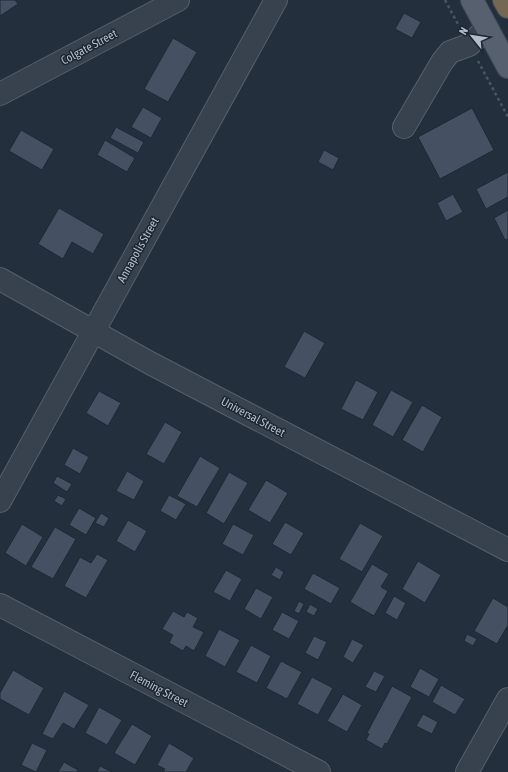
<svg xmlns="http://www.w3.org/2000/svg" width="508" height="772" font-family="'Asap Condensed',sans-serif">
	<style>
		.building { fill: #455162; stroke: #1f2835 }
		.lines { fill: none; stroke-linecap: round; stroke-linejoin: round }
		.minor-casing { stroke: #565f6c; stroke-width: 24 }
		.major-casing { stroke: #414a57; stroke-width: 24 }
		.highway-casing { stroke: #434c59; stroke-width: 24 }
		.path { stroke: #44595c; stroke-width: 2.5; stroke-dasharray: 3 3; stroke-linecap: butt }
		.minor { stroke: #38414e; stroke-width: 22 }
		.major { stroke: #56606e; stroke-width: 22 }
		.highway { stroke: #746855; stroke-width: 22 }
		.labels { text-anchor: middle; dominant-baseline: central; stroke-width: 3; stroke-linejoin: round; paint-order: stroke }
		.street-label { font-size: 12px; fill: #b4bcc9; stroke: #1d2633 }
	</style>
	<rect width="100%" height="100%" fill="#242f3e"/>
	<g class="building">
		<path d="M0,0H15L18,4L0,16Z"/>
		<path d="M404,13L421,22L412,38L395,29Z"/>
		<path d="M173,38L197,52L168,102L144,89Z"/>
		<path d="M143,107L162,118L151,138L131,127Z"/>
		<path d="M472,108L494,150L440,179L418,137Z"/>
		<path d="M116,127L144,142L138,153L110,138Z"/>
		<path d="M21,130L54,149L42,170L9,151Z"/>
		<path d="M105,140L135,158L127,172L97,155Z"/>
		<path d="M324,150L339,158L333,170L318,162Z"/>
		<path d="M508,172V197L486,209L476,189Z"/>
		<path d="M453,194L463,212L446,221L437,203Z"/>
		<path d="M59,208L104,234L93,254L72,242L63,259L38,244Z"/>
		<path d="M508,210V239L505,240L494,218Z"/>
		<path d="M304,331L325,343L305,378L284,367Z"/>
		<path d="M356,380L378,392L363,420L341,409Z"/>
		<path d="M391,390L413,402L393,437L372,425Z"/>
		<path d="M99,391L121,403L108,426L86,413Z"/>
		<path d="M422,405L442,417L423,452L402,440Z"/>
		<path d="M165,422L182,432L164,464L146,454Z"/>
		<path d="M73,448L89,457L80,474L64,465Z"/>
		<path d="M200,456L220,468L197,507L177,496Z"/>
		<path d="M127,471L144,481L134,500L116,491Z"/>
		<path d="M229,472L248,483L224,524L206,513Z"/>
		<path d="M57,476L72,484L67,492L53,483Z"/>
		<path d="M266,480L288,493L270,523L248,510Z"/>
		<path d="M58,495L66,499L62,506L54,501Z"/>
		<path d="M169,495L186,504L176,520L160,511Z"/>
		<path d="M79,508L96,518L86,535L69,525Z"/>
		<path d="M101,513L109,518L104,527L95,523Z"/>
		<path d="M128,520L147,531L135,552L116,541Z"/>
		<path d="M285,522L304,533L291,555L272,544Z"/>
		<path d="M360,523L383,536L362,572L339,559Z"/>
		<path d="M22,524L43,537L26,566L5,553Z"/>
		<path d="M233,524L254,535L243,555L222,544Z"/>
		<path d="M55,527L76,539L53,579L31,567Z"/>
		<path d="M97,554L108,560L86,598L64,586L80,557L91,563Z"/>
		<path d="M418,561L441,575L425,603L402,589Z"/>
		<path d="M372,564L389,574L381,587L388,591L374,616L350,602Z"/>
		<path d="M276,567L284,572L280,580L271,575Z"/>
		<path d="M226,570L242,579L230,601L213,592Z"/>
		<path d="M313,573L340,588L331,604L304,589Z"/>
		<path d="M256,588L273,597L261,619L244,609Z"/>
		<path d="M394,596L406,603L397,620L385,613Z"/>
		<path d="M493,598L508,607V625L497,644L474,631Z"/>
		<path d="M299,601L304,604L299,614L294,611Z"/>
		<path d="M310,604L318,609L314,616L306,612Z"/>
		<path d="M173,611L184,617L187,612L198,618L193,627L204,632L194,651L186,646L183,651L169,643L173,635L162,629Z"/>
		<path d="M282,612L299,621L289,639L272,630Z"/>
		<path d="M219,629L240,640L225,667L205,656Z"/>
		<path d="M467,634L477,639L473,646L464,641Z"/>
		<path d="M314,636L327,642L318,660L305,653Z"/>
		<path d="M352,639L364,645L353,663L343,657Z"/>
		<path d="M251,645L271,656L257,683L236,672Z"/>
		<path d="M281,661L302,672L287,699L266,688Z"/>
		<path d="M420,668L439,679L429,697L410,687Z"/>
		<path d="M13,670L44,688L29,715L0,699V693Z"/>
		<path d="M374,671L385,676L376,692L365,687Z"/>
		<path d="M312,677L333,688L318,715L297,704Z"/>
		<path d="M441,685L465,699L455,715L432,702Z"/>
		<path d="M392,686L412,697L387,744L385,743L382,749L366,740L369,734L367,733Z"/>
		<path d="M64,691L89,705L74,729L63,723L53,739L42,734Z"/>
		<path d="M343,694L362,705L347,732L327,721Z"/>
		<path d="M99,707L122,720L107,745L85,733Z"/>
		<path d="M423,714L438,722L432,734L416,726Z"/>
		<path d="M132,724L152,736L135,765L114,753Z"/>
		<path d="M32,743L47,750L36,772L21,765Z"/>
		<path d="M169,743L194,758L186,772H163L165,769L157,765Z"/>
		<path d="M64,762L78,770L77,772H58Z"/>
		<path d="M100,766L112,772H97Z"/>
	</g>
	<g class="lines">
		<defs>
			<g id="minor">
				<path d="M0,94L178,0"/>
				<path d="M404,127L442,62L450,52L469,45L487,28"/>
				<path d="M0,279L150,363L508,550"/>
				<path d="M0,501L276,0"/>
				<path d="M0,605L319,772"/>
				<path d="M467,772L508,699"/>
			</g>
			<path id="major" d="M472,0L508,67"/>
			<path id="highway" d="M504,0L508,7"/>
		</defs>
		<use href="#minor" class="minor-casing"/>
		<use href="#major" class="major-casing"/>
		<use href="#highway" class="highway-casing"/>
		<g class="path">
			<path d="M445,0L459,26"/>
			<path d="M478,61L508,117"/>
		</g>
		<use href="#minor" class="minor"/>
		<use href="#major" class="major"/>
		<use href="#highway" class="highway"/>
	</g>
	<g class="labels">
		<g class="street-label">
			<text transform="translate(89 47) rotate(-28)">Colgate Street</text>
			<text transform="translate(138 250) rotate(-61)">Annapolis Street</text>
			<text transform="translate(253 417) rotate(28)">Universal Street</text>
			<text transform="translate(159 689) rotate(28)">Fleming Street</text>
		</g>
	</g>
	<g transform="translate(472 36) rotate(300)" stroke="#1d2633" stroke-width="3" paint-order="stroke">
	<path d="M0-3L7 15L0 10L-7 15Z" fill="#b4bcc9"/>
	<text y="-6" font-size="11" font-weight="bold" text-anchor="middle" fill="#b4bcc9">N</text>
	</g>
</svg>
